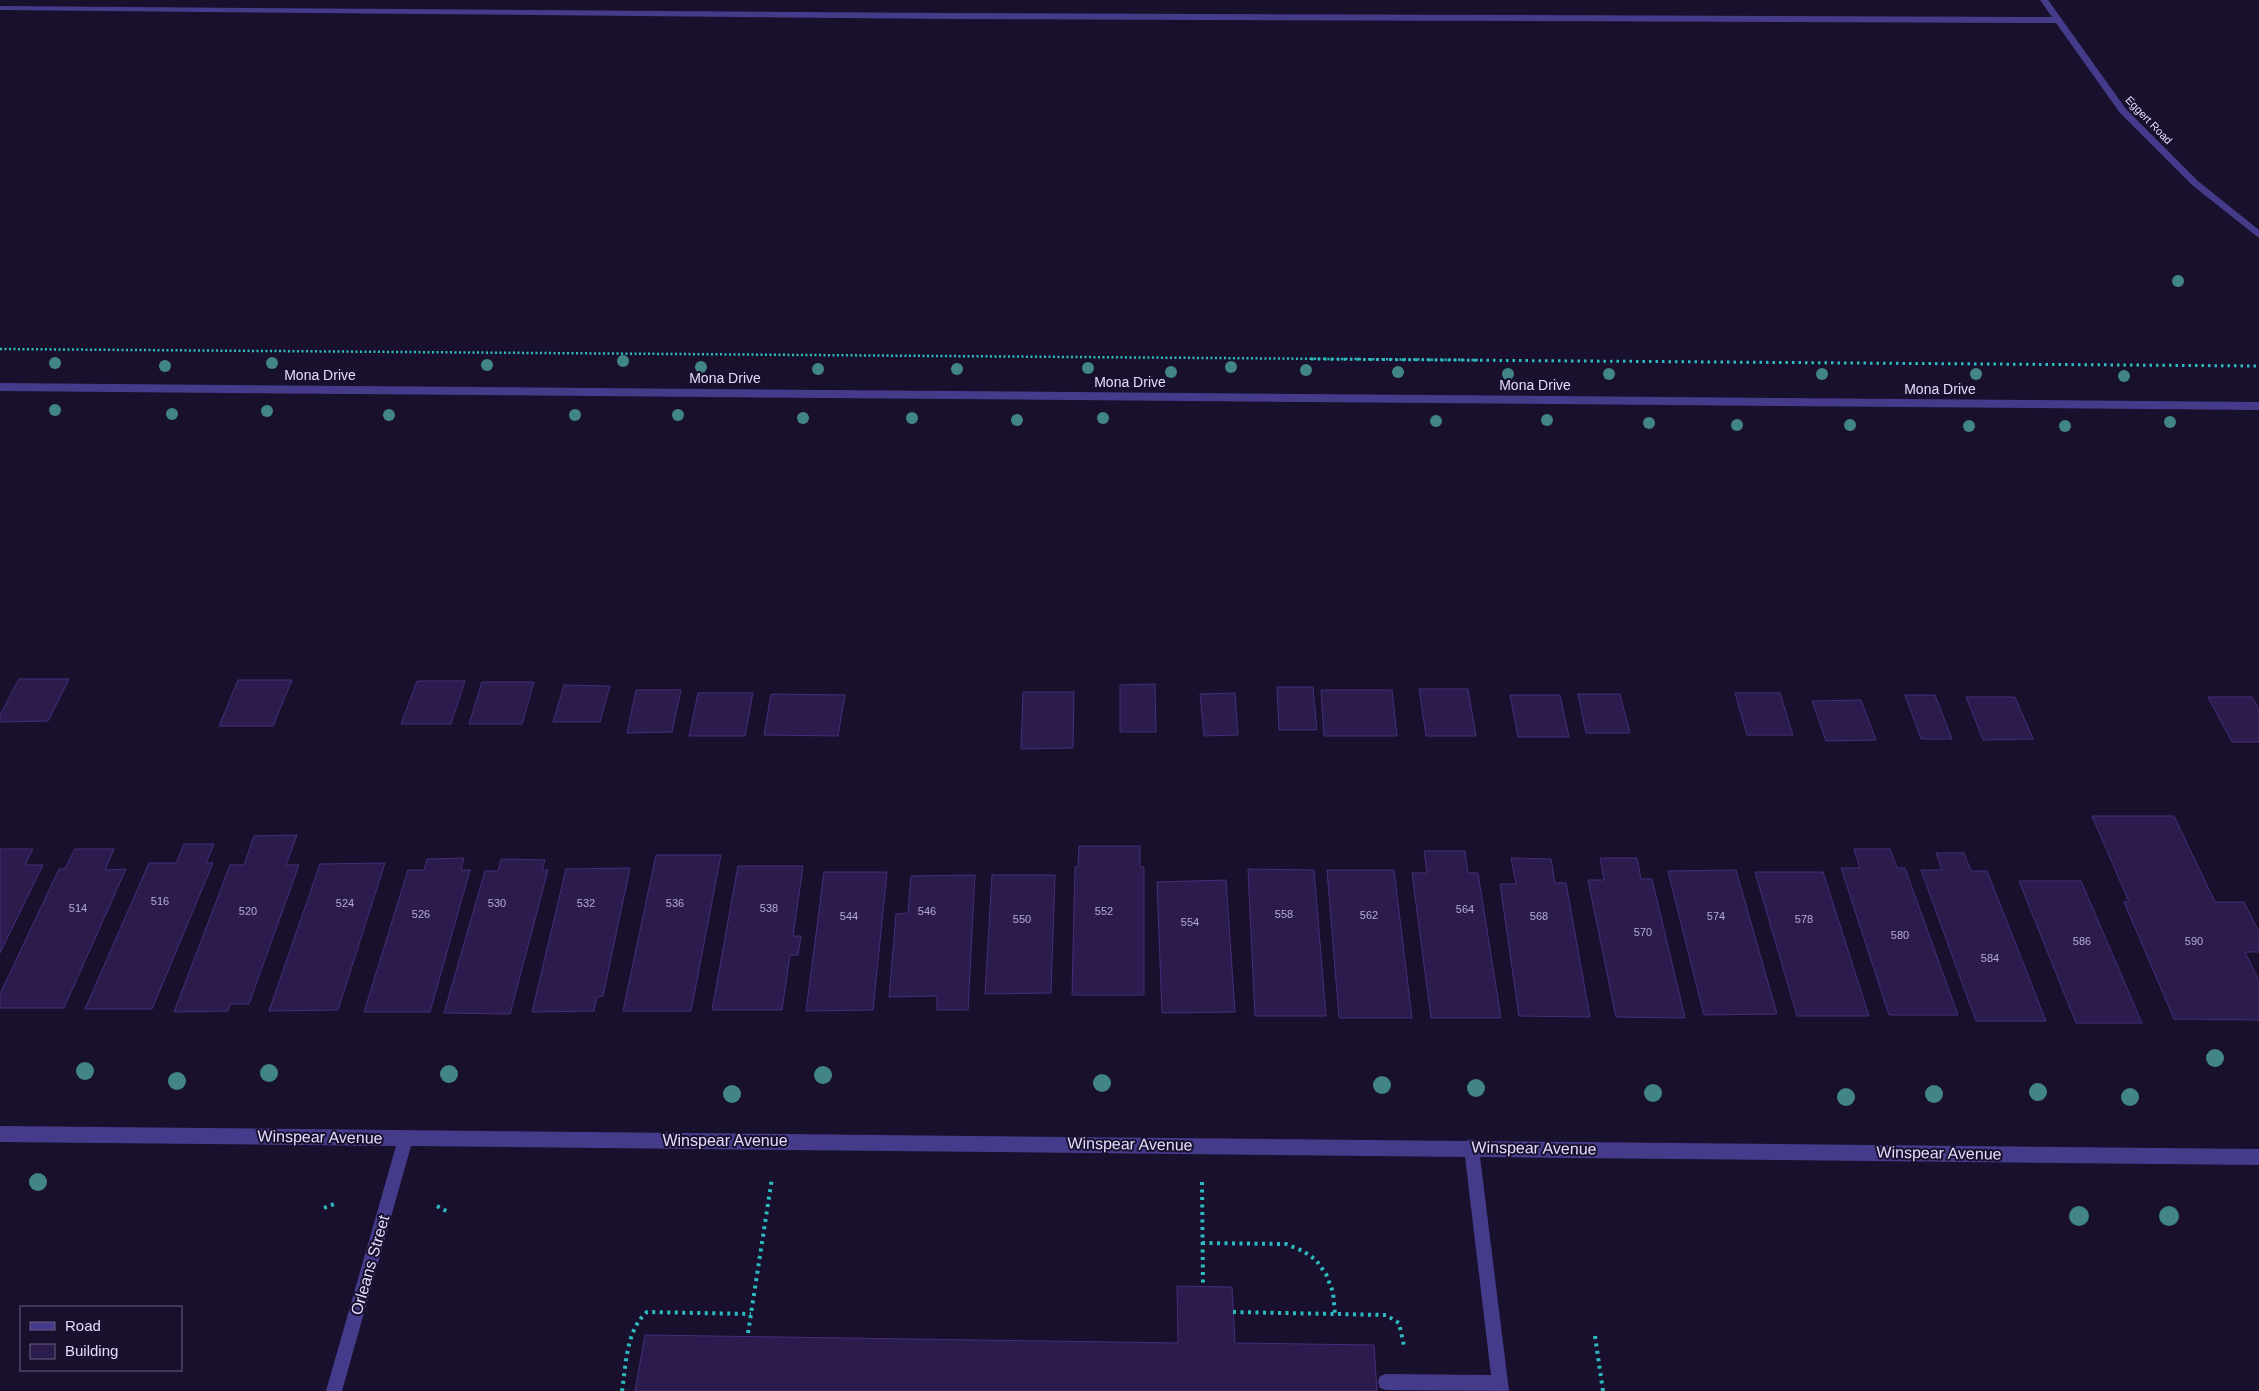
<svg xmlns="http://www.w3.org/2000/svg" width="2259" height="1391" font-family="Arial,sans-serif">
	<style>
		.building { fill: #2b1c4d; stroke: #442e7a }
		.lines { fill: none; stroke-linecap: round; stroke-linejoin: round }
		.path-far2 { stroke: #2ebbc0; stroke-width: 2.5; stroke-dasharray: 2 2.5; stroke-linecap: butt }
		.path-far1 { stroke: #2ebbc0; stroke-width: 3; stroke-dasharray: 2.5 4; stroke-linecap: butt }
		.path { stroke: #2ebbc0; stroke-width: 4; stroke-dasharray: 3 4.5; stroke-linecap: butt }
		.minor { fill: #453b8b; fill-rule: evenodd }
		.tree { fill: #418586 }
		.labels { text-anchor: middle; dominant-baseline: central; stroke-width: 4; stroke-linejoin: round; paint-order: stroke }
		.far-street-label { font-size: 11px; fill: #e3dbff; stroke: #18102c }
		.number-label { font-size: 11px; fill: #b5abd2 }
		.street-label { font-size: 14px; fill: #e3dbff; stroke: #18102c }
		.near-street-label { font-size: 16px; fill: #e3dbff; stroke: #18102c }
	</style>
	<rect width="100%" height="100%" fill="#18102c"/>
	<g class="building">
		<path d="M19,679H69L48,721L0,722V715Z"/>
		<path d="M238,680H292L273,726H219Z"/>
		<path d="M417,681H465L451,724H401Z"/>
		<path d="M482,682H534L522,724H469Z"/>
		<path d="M1155,684L1156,732H1120V685Z"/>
		<path d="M564,685L610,686L600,722H553Z"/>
		<path d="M1277,687H1313L1317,730H1279Z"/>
		<path d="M1419,689H1468L1476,736H1426Z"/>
		<path d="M636,690H681L672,732L627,733Z"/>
		<path d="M1321,690H1392L1397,736H1324Z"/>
		<path d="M1023,692H1074L1073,748L1021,749Z"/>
		<path d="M698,693H753L745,736H689Z"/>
		<path d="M1235,693L1238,735L1204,736L1200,694Z"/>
		<path d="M1735,693H1780L1793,735H1747Z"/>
		<path d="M771,694L845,695L838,736L764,735Z"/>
		<path d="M1578,694H1620L1630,733H1586Z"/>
		<path d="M1510,695H1560L1569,737H1518Z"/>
		<path d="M1905,695H1935L1952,739H1921Z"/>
		<path d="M1966,697H2015L2033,739L1983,740Z"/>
		<path d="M2208,697H2252L2259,709V742H2232Z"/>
		<path d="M1861,700L1876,740L1826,741L1812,701Z"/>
		<path d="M2092,816H2174L2215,902H2244L2259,932V952H2245L2259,981V1020L2174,1019L2124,902H2129Z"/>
		<path d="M297,835L286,865H299L249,1004H230L228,1011L174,1012L230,865H244L254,836Z"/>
		<path d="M184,844H214L206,863H213L152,1009H85L149,863H176Z"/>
		<path d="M1079,846H1140V867H1144V995H1072L1075,867H1078Z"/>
		<path d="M0,849H33L25,865H43L0,953Z"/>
		<path d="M75,849H114L105,870L126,869L64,1008H0V994L59,869H65Z"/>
		<path d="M1854,849H1890L1897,868H1905L1958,1015H1889L1841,868H1860Z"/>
		<path d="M1424,851H1465L1468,873H1478L1501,1018H1431L1412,873H1427Z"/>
		<path d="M1936,853H1964L1971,871H1987L2046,1021H1976L1921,870H1942Z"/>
		<path d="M656,855H721L691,1011H623Z"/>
		<path d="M464,858L461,870H470L430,1012H364L408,870H424L427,859Z"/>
		<path d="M1511,858L1551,859L1555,883H1566L1590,1017L1519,1016L1500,884H1516Z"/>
		<path d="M1600,858H1637L1641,879H1652L1685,1018L1616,1017L1588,880H1604Z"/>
		<path d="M501,859L545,860L542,870H548L510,1014L444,1013L485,871H498Z"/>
		<path d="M385,863L338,1010L269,1011L320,864Z"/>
		<path d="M738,866H803L793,936H801L798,955H790L782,1010H712Z"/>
		<path d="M630,868L603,996L597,997L594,1011L532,1012L566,869Z"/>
		<path d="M1248,869L1314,870L1326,1016H1255Z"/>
		<path d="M1327,870H1394L1412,1018H1339Z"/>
		<path d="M1736,870L1777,1014L1704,1015L1668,871Z"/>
		<path d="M824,872H887L873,1010L806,1011Z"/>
		<path d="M1755,872H1823L1869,1016H1797Z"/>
		<path d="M975,875L968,1010H937V996L889,997L896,914L908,913L911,876Z"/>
		<path d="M992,875H1055L1051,993L985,994Z"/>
		<path d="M1226,880L1235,1012L1162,1013L1157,882Z"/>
		<path d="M2019,881H2081L2142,1023H2076Z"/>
		<path d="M1177,1286L1232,1287L1235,1343L1374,1345L1377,1391H635L645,1335L1178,1343Z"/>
	</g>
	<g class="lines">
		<path class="path-far2" d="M0,349L1478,360"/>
		<path class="path-far1" d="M1311,359L2259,366"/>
		<g class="path">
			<path d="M1202,1182L1203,1287"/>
			<path d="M437,1206L450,1213"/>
			<path d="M324,1208L337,1203"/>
			<path d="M1202,1243L1286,1244L1303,1251L1316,1260L1326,1274L1333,1292L1335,1315"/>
			<path d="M1233,1312L1386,1315L1399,1323L1404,1346"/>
			<path d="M748,1333L772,1178"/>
			<path d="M1595,1336L1603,1391"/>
			<path d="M622,1391C626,1365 626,1330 647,1312L751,1314"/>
		</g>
		<g class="minor">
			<path d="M2040,0H2048L2126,109L2198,181L2259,230V238L2192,185L2120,113L2056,23L948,19L0,10V6L948,13L2052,17Z"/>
			<path d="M0,383L2259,402V410L0,391Z"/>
			<path d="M0,1126L1466,1141L1471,1139L1476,1141L2259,1149V1165L1480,1157L1509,1391L1386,1390L1380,1388L1378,1382L1380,1376L1386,1374L1491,1375L1465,1157L411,1146L342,1391H326L396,1146L0,1142Z"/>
		</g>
	</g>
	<g class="tree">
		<circle cx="2178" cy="281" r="6"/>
		<circle cx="623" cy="361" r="6"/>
		<circle cx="55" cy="363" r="6"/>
		<circle cx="272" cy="363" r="6"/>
		<circle cx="487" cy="365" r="6"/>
		<circle cx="165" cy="366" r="6"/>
		<circle cx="701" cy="367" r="6"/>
		<circle cx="1231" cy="367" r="6"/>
		<circle cx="1088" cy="368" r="6"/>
		<circle cx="818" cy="369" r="6"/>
		<circle cx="957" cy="369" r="6"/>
		<circle cx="1306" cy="370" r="6"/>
		<circle cx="1171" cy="372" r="6"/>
		<circle cx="1398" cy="372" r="6"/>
		<circle cx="1508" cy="374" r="6"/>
		<circle cx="1609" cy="374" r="6"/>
		<circle cx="1822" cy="374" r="6"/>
		<circle cx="1976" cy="374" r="6"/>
		<circle cx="2124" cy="376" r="6"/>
		<circle cx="55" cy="410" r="6"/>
		<circle cx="267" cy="411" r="6"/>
		<circle cx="172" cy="414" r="6"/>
		<circle cx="389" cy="415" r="6"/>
		<circle cx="575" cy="415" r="6"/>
		<circle cx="678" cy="415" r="6"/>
		<circle cx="803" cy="418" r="6"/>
		<circle cx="912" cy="418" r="6"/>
		<circle cx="1103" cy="418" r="6"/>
		<circle cx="1017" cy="420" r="6"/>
		<circle cx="1547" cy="420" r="6"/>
		<circle cx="1436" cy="421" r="6"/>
		<circle cx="2170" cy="422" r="6"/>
		<circle cx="1649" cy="423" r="6"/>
		<circle cx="1737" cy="425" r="6"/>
		<circle cx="1850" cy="425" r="6"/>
		<circle cx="1969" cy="426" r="6"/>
		<circle cx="2065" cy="426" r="6"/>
		<circle cx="2215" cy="1058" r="9"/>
		<circle cx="85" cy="1071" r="9"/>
		<circle cx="269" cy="1073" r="9"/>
		<circle cx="449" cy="1074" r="9"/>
		<circle cx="823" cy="1075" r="9"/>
		<circle cx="177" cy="1081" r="9"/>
		<circle cx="1102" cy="1083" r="9"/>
		<circle cx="1382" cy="1085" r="9"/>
		<circle cx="1476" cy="1088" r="9"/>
		<circle cx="2038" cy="1092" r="9"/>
		<circle cx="1653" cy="1093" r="9"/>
		<circle cx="732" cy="1094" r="9"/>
		<circle cx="1934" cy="1094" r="9"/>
		<circle cx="1846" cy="1097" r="9"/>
		<circle cx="2130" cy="1097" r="9"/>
		<circle cx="38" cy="1182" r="9"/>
		<circle cx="2079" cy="1216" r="10"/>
		<circle cx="2169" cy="1216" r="10"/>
	</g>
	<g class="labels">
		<g class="far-street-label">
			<text transform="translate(2149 120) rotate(46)">Eggert Road</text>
		</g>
		<g class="number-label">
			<text x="160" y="901">516</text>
			<text x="345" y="903">524</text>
			<text x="497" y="903">530</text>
			<text x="586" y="903">532</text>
			<text x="675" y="903">536</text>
			<text x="78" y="908">514</text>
			<text x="769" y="908">538</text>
			<text x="1465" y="909">564</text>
			<text x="248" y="911">520</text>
			<text x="927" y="911">546</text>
			<text x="1104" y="911">552</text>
			<text x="421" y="914">526</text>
			<text x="1284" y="914">558</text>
			<text x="1369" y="915">562</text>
			<text x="849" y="916">544</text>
			<text x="1539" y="916">568</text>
			<text x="1716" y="916">574</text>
			<text x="1022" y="919">550</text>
			<text x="1804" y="919">578</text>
			<text x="1190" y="922">554</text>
			<text x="1643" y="932">570</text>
			<text x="1900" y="935">580</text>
			<text x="2082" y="941">586</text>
			<text x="2194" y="941">590</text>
			<text x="1990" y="958">584</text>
		</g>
		<g class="street-label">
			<text x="320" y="375">Mona Drive</text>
			<text x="725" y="378">Mona Drive</text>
			<text x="1130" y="382">Mona Drive</text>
			<text x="1535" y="385">Mona Drive</text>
			<text x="1940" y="389">Mona Drive</text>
		</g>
		<g class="near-street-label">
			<text transform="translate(320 1137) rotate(1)">Winspear Avenue</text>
			<text x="725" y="1140">Winspear Avenue</text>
			<text transform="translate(1130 1144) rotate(1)">Winspear Avenue</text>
			<text transform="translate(1534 1148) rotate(1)">Winspear Avenue</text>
			<text transform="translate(1939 1153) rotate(1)">Winspear Avenue</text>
			<text transform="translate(370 1265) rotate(-74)">Orleans Street</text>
		</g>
	</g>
	<rect x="20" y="1306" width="162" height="65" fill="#18102c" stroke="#696180"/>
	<rect x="30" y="1322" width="25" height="8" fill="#453b8b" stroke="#696180"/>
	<text x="65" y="1331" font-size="15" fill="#e3dbff">Road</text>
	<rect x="30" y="1344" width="25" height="15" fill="#2b1c4d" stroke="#696180"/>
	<text x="65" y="1356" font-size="15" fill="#e3dbff">Building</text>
</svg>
